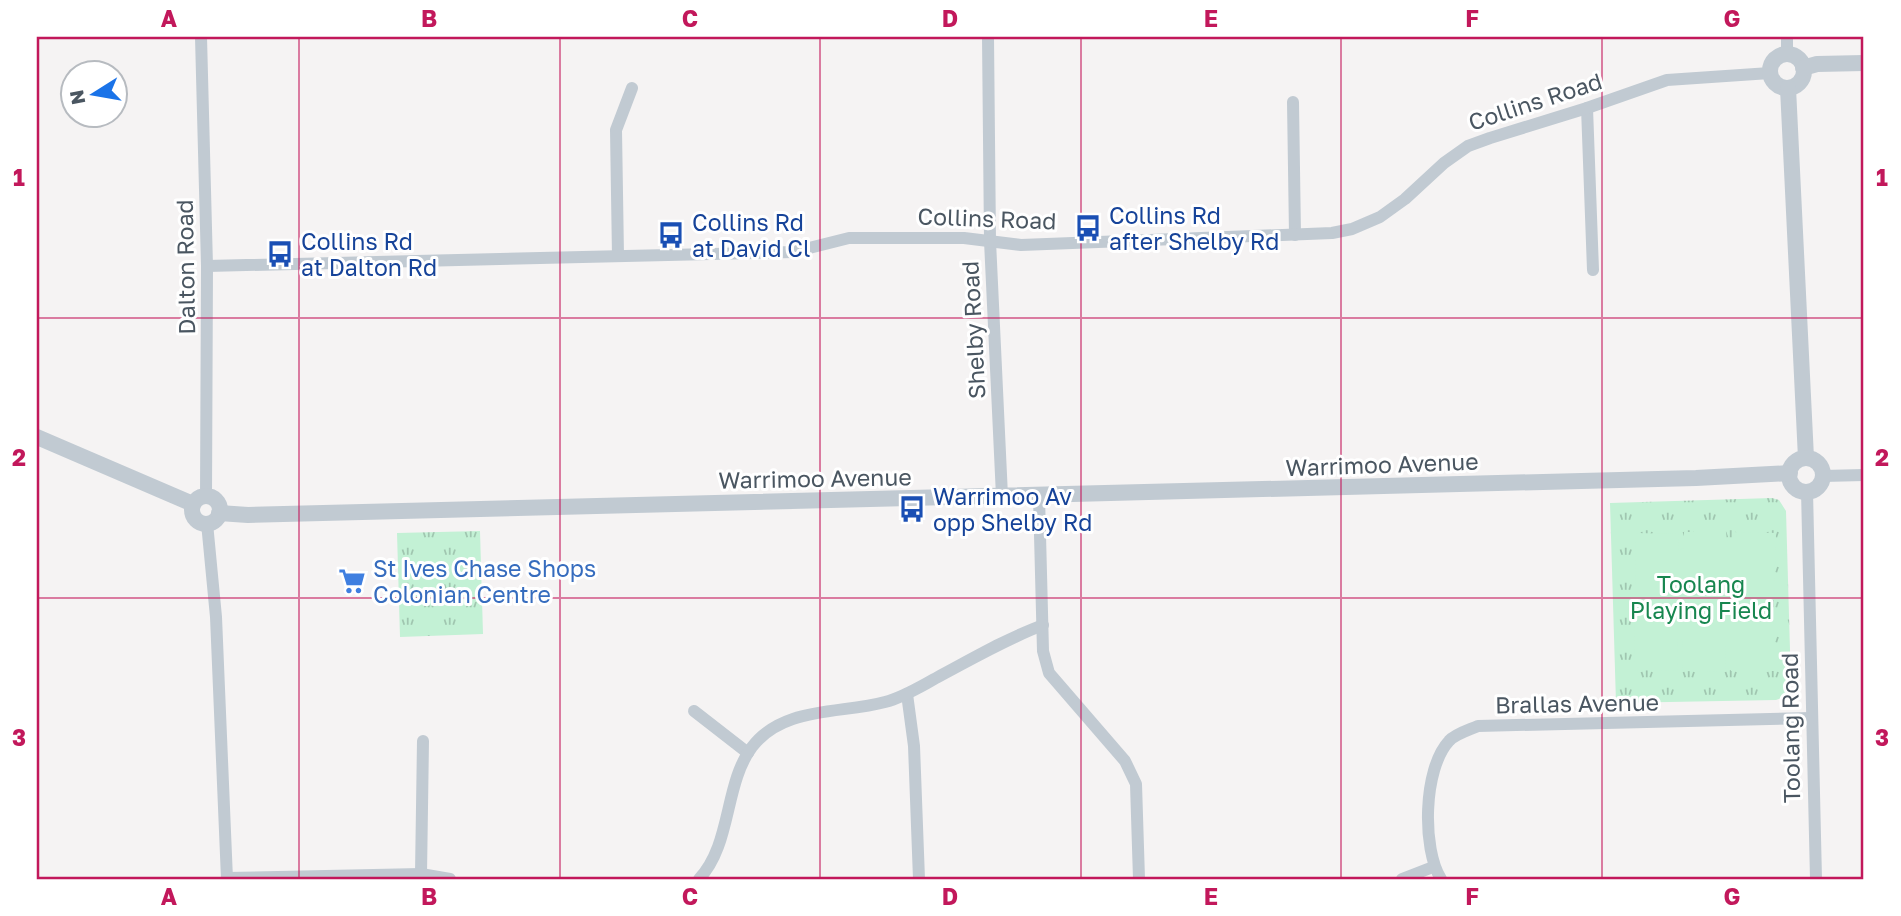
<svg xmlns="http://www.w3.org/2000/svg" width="1901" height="916" font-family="'Golos Text',sans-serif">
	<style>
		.grass { fill: url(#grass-tufts) }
		.pitch { fill: #c3f1d5 }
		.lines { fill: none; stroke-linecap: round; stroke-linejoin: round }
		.minor { stroke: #c1cad2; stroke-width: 12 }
		.tertiary { stroke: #c1cad2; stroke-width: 16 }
		.grid { fill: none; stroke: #c2185b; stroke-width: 2; stroke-opacity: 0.55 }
		.labels { text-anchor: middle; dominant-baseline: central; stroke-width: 6; stroke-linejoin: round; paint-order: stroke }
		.street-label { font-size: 23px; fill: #4a5661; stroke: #fff }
		.transit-label { font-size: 23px; fill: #164399; stroke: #fff; text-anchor: start }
		.shop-label { font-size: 23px; fill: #366cbe; stroke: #fff; text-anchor: start }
		.park-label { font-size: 23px; fill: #17864f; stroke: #fff }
		.neatline { fill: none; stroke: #c2185b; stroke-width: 2.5 }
		.grid-label { font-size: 23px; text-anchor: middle; font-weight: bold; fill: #c2185b }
	</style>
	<defs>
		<pattern id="grass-tufts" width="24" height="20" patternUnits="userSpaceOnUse" patternTransform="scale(1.75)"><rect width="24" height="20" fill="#c3f1d5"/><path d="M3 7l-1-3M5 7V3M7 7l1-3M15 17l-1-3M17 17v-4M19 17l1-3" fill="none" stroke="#a0c6b0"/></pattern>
	</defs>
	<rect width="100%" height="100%" fill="#f5f3f3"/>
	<g class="grass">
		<path d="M1772,498L1779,500L1786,511L1791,685C1789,694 1785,697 1776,700L1616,703L1610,503Z"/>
		<path d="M480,531L483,634L400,637L397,533Z"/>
	</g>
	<path class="pitch" d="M1684,532H1726L1727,541L1733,540V532L1776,533L1774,595H1767L1766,610L1774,611V671H1731V646H1726L1725,672L1682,671L1683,641L1678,638L1677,671L1634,670L1635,607L1647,606V592H1635L1636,533L1678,534L1679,550L1684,548Z"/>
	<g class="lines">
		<g class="minor">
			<path d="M201,37L207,266L206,496"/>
			<path d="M988,37L990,241L1002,496"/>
			<path d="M1787,54V37"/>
			<path d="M1293,102L1295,235"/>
			<path d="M1587,108L1593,270"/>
			<path d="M618,256L616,130L632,88"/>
			<path d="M207,266L793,252L849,238H964L1021,245L1332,233L1352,229L1380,217L1405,199L1444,163L1468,146L1490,138L1587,108L1667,80L1770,73"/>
			<path d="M1823,476L1864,475"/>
			<path d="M1807,491L1816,879"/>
			<path d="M1039,496L1043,651L1049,673L1125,761L1136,784L1139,879"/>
			<path d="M207,523L216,617L227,879"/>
			<path d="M907,694L914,746L919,879"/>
			<path d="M694,711L748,753"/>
			<path d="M421,874L423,741"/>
			<path d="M227,878L421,874L450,879"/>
			<path d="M699,879C732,844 724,784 752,747C783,706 841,714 885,702C904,697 921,686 938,677C972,659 1006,639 1043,625"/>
			<path d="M1402,879L1433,867"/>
			<path d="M1441,879C1422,849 1423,769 1449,741C1455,734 1469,730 1478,726L1812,718"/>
		</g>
		<g class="tertiary">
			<circle cx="1787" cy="71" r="17"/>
			<path d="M1803,68L1817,64L1864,63"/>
			<path d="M1788,88L1806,458"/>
			<path d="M37,437L193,504"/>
			<circle cx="1806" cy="475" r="17"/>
			<circle cx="206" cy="510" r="14"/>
			<path d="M219,513L248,515L1696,478L1790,473"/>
		</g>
	</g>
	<path class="grid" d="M299,37V879M560,37V879M820,37V879M1081,37V879M1341,37V879M1602,37V879M37,318H1864M37,598H1864"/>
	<defs>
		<symbol id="bus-bare" viewBox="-9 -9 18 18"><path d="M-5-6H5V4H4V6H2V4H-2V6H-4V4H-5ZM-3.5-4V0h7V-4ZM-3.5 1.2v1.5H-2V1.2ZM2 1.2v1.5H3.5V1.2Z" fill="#1a4fb4" stroke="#fff" stroke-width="2.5" paint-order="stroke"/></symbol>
		<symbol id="supermarket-bare" viewBox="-9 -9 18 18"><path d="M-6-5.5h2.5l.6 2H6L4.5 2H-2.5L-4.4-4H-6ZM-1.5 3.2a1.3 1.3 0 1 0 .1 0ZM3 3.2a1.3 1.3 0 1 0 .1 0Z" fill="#3f7fe0" stroke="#fff" stroke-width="2.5" paint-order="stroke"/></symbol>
	</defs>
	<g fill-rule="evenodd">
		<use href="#bus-bare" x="1069" y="209" width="38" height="38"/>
		<use href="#bus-bare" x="652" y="216" width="38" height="38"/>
		<use href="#bus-bare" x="261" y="235" width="38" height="38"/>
		<use href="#bus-bare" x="893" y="490" width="38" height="38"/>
		<use href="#supermarket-bare" x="333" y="562" width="38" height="38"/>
	</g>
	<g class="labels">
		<g class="street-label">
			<text transform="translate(1535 101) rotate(-18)">Collins Road</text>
			<text transform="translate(987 218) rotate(2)">Collins Road</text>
			<text transform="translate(185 267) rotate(-91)">Dalton Road</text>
			<text transform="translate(973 330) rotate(-93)">Shelby Road</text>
			<text transform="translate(1382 464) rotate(-2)">Warrimoo Avenue</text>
			<text transform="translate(815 478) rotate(-1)">Warrimoo Avenue</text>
			<text transform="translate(1577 703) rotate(-1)">Brallas Avenue</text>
			<text transform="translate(1790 728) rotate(-91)">Toolang Road</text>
		</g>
		<g class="transit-label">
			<text x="1109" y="215">Collins Rd<tspan x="1109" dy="26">after Shelby Rd</tspan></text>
			<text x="692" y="222">Collins Rd<tspan x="692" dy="26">at David Cl</tspan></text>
			<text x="301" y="241">Collins Rd<tspan x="301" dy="26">at Dalton Rd</tspan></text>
			<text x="933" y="496">Warrimoo Av<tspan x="933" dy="26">opp Shelby Rd</tspan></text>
		</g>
		<g class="shop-label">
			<text x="373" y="568">St Ives Chase Shops<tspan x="373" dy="26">Colonian Centre</tspan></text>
		</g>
		<g class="park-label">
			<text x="1701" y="584">Toolang<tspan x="1701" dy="26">Playing Field</tspan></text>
		</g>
	</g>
	<rect width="1901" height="916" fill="none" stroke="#ffffff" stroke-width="77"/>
	<g transform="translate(94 94) rotate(259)"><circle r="33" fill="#ffffff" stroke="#b7bbc0" stroke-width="2"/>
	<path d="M0-5L12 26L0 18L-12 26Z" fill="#1a73e8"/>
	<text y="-10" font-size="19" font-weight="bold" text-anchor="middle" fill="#4a5661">N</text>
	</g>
	<rect x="38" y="38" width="1824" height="840" class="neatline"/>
	<g class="grid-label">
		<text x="169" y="27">A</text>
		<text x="429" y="27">B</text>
		<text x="690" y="27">C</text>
		<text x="950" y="27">D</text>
		<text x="1211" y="27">E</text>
		<text x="1472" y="27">F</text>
		<text x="1732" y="27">G</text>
		<text x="19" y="186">1</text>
		<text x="1882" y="186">1</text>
		<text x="19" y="466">2</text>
		<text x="1882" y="466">2</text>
		<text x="19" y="746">3</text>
		<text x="1882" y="746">3</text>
		<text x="169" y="905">A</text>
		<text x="429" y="905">B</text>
		<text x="690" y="905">C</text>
		<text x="950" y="905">D</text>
		<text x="1211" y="905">E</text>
		<text x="1472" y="905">F</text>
		<text x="1732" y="905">G</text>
	</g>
</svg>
